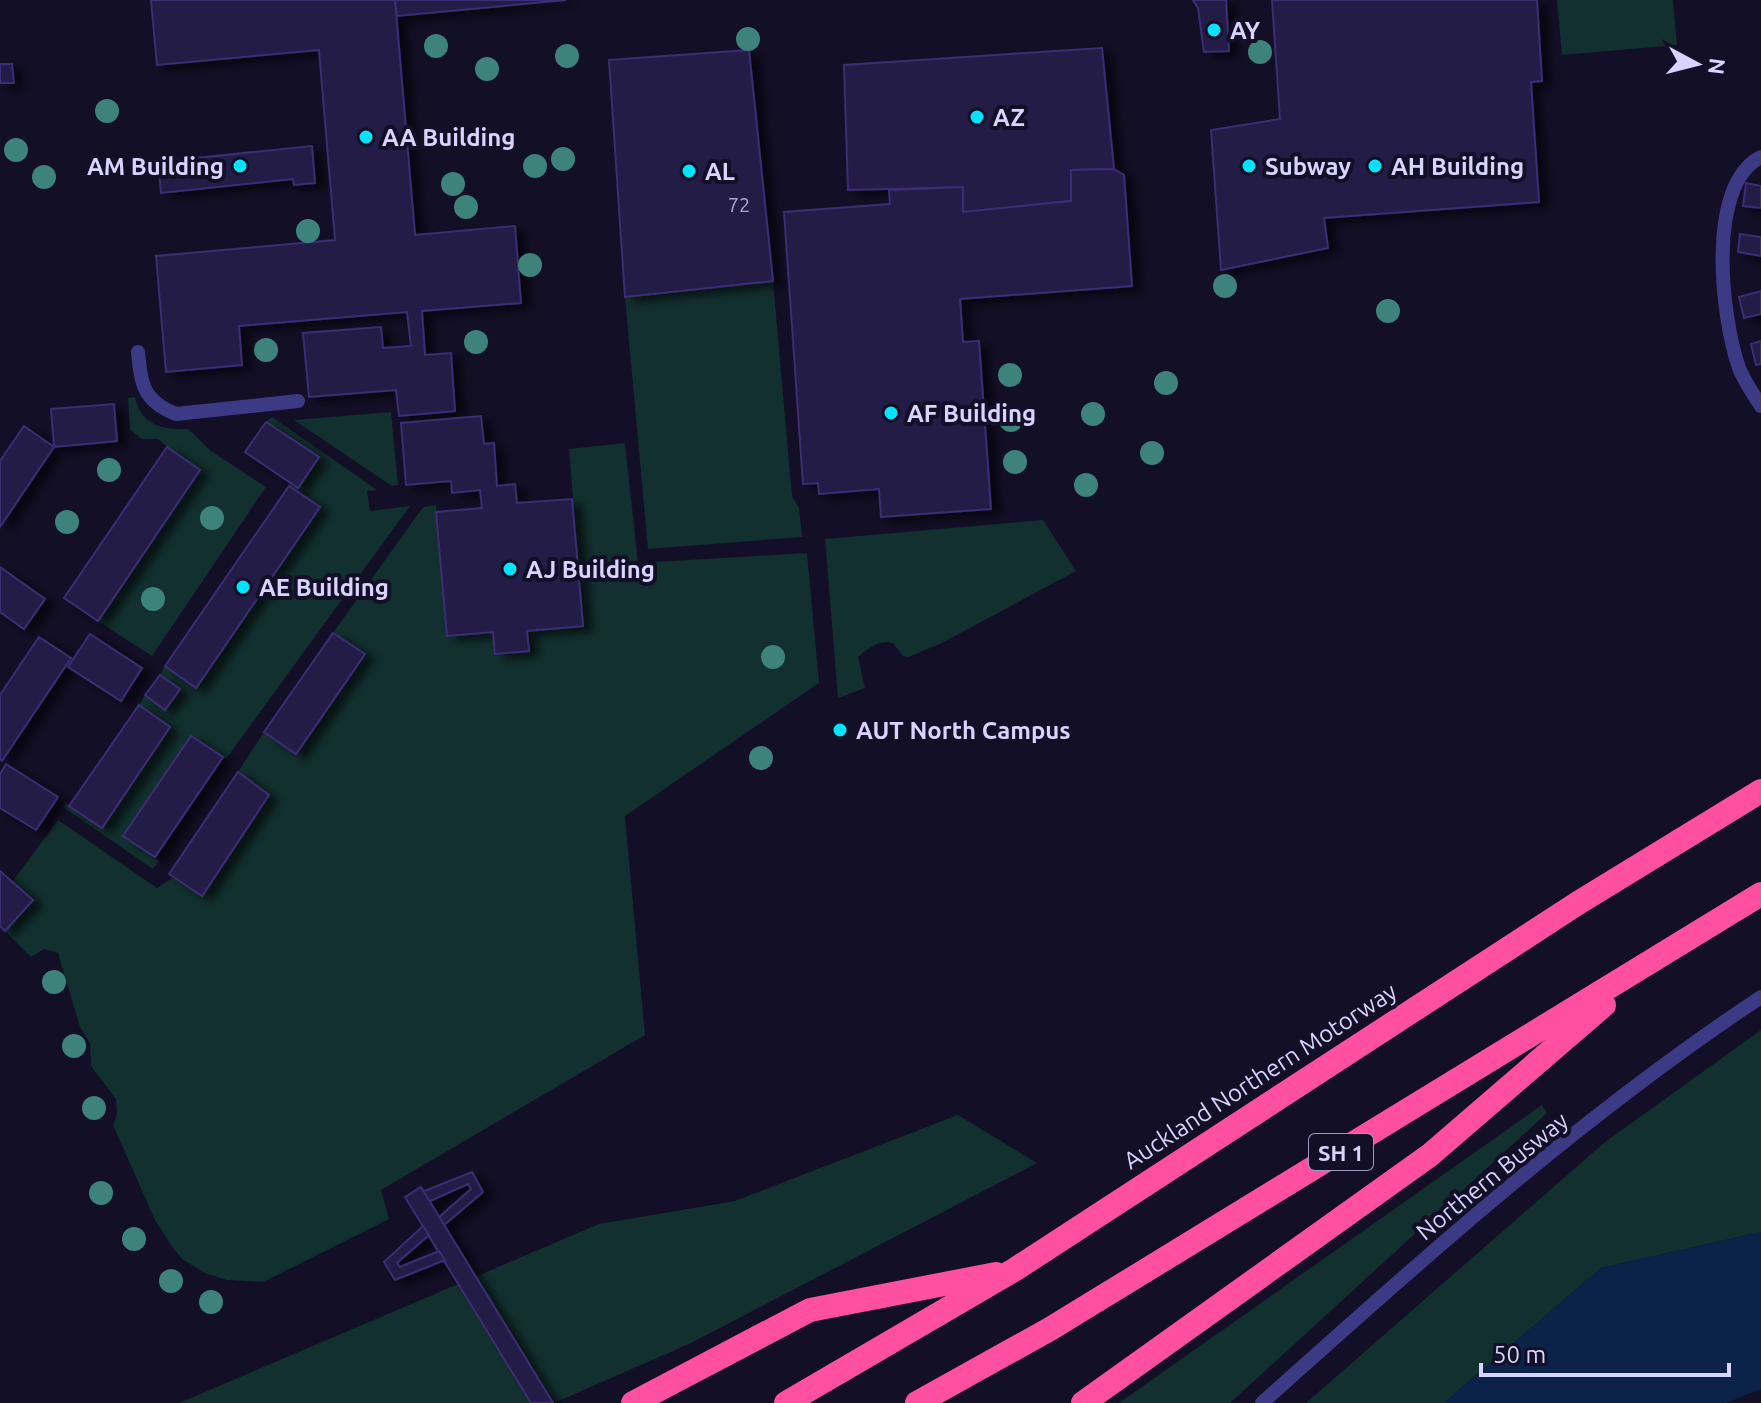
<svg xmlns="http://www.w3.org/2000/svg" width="1761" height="1403" font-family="Ubuntu,sans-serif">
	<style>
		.green { fill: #12302f }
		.water { fill: #0c2248 }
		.building { fill: #241b47; stroke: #3b2d73; stroke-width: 2; filter: url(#shadow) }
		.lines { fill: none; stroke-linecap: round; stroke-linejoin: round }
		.lane { stroke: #3d3a85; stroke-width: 14 }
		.highway { stroke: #ff4fa3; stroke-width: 24 }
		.tree { fill: #3d827b }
		.poi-dot { fill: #00e5ff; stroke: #130f26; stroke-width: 3 }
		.labels { text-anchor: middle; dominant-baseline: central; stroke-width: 8; stroke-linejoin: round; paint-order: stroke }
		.number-label { font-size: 20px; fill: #aca6d1 }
		.shield { fill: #130f26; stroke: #9e99be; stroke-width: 2 }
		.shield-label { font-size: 22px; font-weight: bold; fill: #d9d4ff }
		.poi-label { font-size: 24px; font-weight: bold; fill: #d9d4ff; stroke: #130f26; text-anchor: start }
		.street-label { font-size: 24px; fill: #d9d4ff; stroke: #130f26 }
	</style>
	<defs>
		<filter id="shadow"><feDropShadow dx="9" dy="5" stdDeviation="4" flood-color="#0009"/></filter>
	</defs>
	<rect width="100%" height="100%" fill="#130f26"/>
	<g class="green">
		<path d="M1557,0H1673L1677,45L1562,55Z"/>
		<path d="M773,281L792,496L799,508L802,537L648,549L625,297Z"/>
		<path d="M135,397C141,425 162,430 188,429L211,451L266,487L152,656L98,621L199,471L158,439H142L130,430L128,398Z"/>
		<path d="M391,412L398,485L392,486L294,420Z"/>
		<path d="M272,417L377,490L367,491L370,511L410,506L226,759L191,736L123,836L159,861L153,869L63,807L66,803L102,828L170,727L139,705L145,695L165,709L180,689L160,675L165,666L197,687L320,508L289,486L290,483L298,487L319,457L266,422Z"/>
		<path d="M625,443L638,563L807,553L819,683L625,816L645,1035L381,1190L389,1219L263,1282L227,1280L205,1273L182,1259L173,1248L155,1220L113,1125L117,1114L116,1099L91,1066L90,1043L80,1027L58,953L44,949L31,957L5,931L33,901L12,882L58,820L157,888L174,877L203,895L269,795L238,772L264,732L296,754L365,654L333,633L423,507L436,505L447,636L493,632L495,653L529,651L527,631L583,626L569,449Z"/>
		<path d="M1043,520L1076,571L940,644L908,657L903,656L893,643C880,640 868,648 858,657L865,688L838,698L825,539Z"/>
		<path d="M1761,1030V1232L1601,1268L1444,1403H1306L1605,1142Z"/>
		<path d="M1542,1105L1547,1113L1230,1403H1119Z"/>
		<path d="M958,1115L1037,1163L689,1344L554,1403H179L599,1224L735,1201Z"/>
	</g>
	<path class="water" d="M1761,1232V1389L1726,1403H1444L1601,1268Z"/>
	<g class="building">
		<path d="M151,0H395L415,235L515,226L521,303L422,311L425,355L451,353L455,411L399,416L396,390L309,397L303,333L381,327L383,348L411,346L407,312L239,326L242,365L166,372L156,256L335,240L319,50L157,65Z"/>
		<path d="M395,0H566L397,16Z"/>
		<path d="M1193,0H1226L1229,51L1204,52L1198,8Z"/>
		<path d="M1272,0H1537L1542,81L1531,82L1539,202L1324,218L1328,248L1221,270L1211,130L1280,119Z"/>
		<path d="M1102,48L1114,169L1071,170V201L963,212V187L848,190L844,65Z"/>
		<path d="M749,50L773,281L625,297L609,60Z"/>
		<path d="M0,64H12L14,83H0Z"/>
		<path d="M312,146L315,183L294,185L293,179L161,193L159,171L168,170L167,161Z"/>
		<path d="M1114,169L1124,175L1132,286L960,299L963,342L979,341L991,509L881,517L879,489L819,494L818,483L803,484L784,212L890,204L889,190L963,187V212L1071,201V170Z"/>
		<path d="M1746,183L1761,186V208L1743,206Z"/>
		<path d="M1740,234L1761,237V256L1738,252Z"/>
		<path d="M1761,291V314L1744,318L1739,297Z"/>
		<path d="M1761,341V364L1756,365L1751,344Z"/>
		<path d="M114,404L117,441L54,447L51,409Z"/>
		<path d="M481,416L484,444L494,443L497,486L515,484L517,503L572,499L583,626L527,631L529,651L495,654L493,632L447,636L436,512L482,508L480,490L452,493L451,481L406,485L401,423Z"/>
		<path d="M266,422L319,457L298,488L245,452Z"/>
		<path d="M24,426L54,447L0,527V461Z"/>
		<path d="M167,447L200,470L98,621L64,598Z"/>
		<path d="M289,486L320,507L196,688L165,666Z"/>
		<path d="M0,567L45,599L24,629L0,612Z"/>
		<path d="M333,633L365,654L296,754L264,732Z"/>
		<path d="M90,634L142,668L121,701L68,667Z"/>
		<path d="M39,637L71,658L2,761L0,759V695Z"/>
		<path d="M160,675L180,689L165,710L145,695Z"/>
		<path d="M139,705L170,727L102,828L69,806Z"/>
		<path d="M191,736L223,757L155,857L123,836Z"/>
		<path d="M6,764L58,797L36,830L0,808V774Z"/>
		<path d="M238,772L269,795L202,896L169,874Z"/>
		<path d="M0,871L33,900L5,931L0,926Z"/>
		<path d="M472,1172L483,1192L443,1226L438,1218L471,1189L468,1184L428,1202L422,1192Z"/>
		<path d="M421,1187L553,1403H531L405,1197Z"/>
		<path d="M423,1226L429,1235L397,1263L400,1267L439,1251L445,1260L395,1280L384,1262Z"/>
	</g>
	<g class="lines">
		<g class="lane">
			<path d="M1761,157C1705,185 1722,319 1739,368C1744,381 1753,394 1761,406"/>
			<path d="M138,352C141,384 143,401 176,414L298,401"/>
			<path d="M1262,1403C1421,1260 1583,1115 1761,997"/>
		</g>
		<g class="highway">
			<path d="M633,1403L810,1310L996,1274"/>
			<path d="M786,1403L1014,1270L1578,903L1761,791"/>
			<path d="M917,1403L1050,1329L1761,894"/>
			<path d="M1083,1403L1430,1155L1604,1005"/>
		</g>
	</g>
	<g class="tree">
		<circle cx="748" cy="39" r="12"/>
		<circle cx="436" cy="46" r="12"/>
		<circle cx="1260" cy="52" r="12"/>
		<circle cx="567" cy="56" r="12"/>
		<circle cx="487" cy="69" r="12"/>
		<circle cx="107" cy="111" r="12"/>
		<circle cx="16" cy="150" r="12"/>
		<circle cx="563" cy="159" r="12"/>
		<circle cx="535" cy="166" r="12"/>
		<circle cx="44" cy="177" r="12"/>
		<circle cx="453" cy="184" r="12"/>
		<circle cx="466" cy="207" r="12"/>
		<circle cx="308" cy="231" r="12"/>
		<circle cx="530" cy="265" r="12"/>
		<circle cx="1225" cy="286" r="12"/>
		<circle cx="1388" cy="311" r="12"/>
		<circle cx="476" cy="342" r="12"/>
		<circle cx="266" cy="350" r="12"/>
		<circle cx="1010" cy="375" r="12"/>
		<circle cx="1166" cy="383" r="12"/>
		<circle cx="1093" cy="414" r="12"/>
		<circle cx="1011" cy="420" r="12"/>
		<circle cx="1152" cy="453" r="12"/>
		<circle cx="1015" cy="462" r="12"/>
		<circle cx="109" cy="470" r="12"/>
		<circle cx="1086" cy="485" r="12"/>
		<circle cx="212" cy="518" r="12"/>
		<circle cx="67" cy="522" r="12"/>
		<circle cx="153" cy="599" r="12"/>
		<circle cx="773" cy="657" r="12"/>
		<circle cx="761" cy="758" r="12"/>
		<circle cx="54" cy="982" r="12"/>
		<circle cx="74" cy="1046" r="12"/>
		<circle cx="94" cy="1108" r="12"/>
		<circle cx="101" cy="1193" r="12"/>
		<circle cx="134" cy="1239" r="12"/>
		<circle cx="171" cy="1281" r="12"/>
		<circle cx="211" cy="1302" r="12"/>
	</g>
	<g class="poi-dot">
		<circle cx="1214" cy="30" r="8"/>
		<circle cx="977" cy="117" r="8"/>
		<circle cx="366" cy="137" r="8"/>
		<circle cx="240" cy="166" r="8"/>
		<circle cx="1249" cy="166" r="8"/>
		<circle cx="1375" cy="166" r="8"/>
		<circle cx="689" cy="171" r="8"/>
		<circle cx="891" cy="413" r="8"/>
		<circle cx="510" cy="569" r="8"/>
		<circle cx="243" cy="587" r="8"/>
		<circle cx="840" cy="730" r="8"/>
	</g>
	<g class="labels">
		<g class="number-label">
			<text x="739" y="204">72</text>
		</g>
		<rect class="shield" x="1309" y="1134" width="64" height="36" rx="6"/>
		<g class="shield-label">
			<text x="1341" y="1152">SH 1</text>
		</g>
		<g class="poi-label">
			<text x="1230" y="30">AY</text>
			<text x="993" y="117">AZ</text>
			<text x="382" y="137">AA Building</text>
			<text x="224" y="166" text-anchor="end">AM Building</text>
			<text x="1265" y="166">Subway</text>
			<text x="1391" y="166">AH Building</text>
			<text x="705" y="171">AL</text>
			<text x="907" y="413">AF Building</text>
			<text x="526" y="569">AJ Building</text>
			<text x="259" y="587">AE Building</text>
			<text x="856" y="730">AUT North Campus</text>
		</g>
		<g class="street-label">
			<text transform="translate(1260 1076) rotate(-33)">Auckland Northern Motorway</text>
			<text transform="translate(1492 1176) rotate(-39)">Northern Busway</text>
		</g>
	</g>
	<g transform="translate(1697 64) rotate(97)" stroke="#130f26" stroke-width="6" paint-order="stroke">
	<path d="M0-6L14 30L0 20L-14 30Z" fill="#d9d4ff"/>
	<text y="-12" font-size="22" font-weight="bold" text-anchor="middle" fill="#d9d4ff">N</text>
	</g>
	<path d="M1481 1363v12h248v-12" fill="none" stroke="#d9d4ff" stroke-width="4"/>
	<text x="1493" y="1363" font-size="24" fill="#d9d4ff" stroke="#130f26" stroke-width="6" paint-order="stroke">50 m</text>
</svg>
